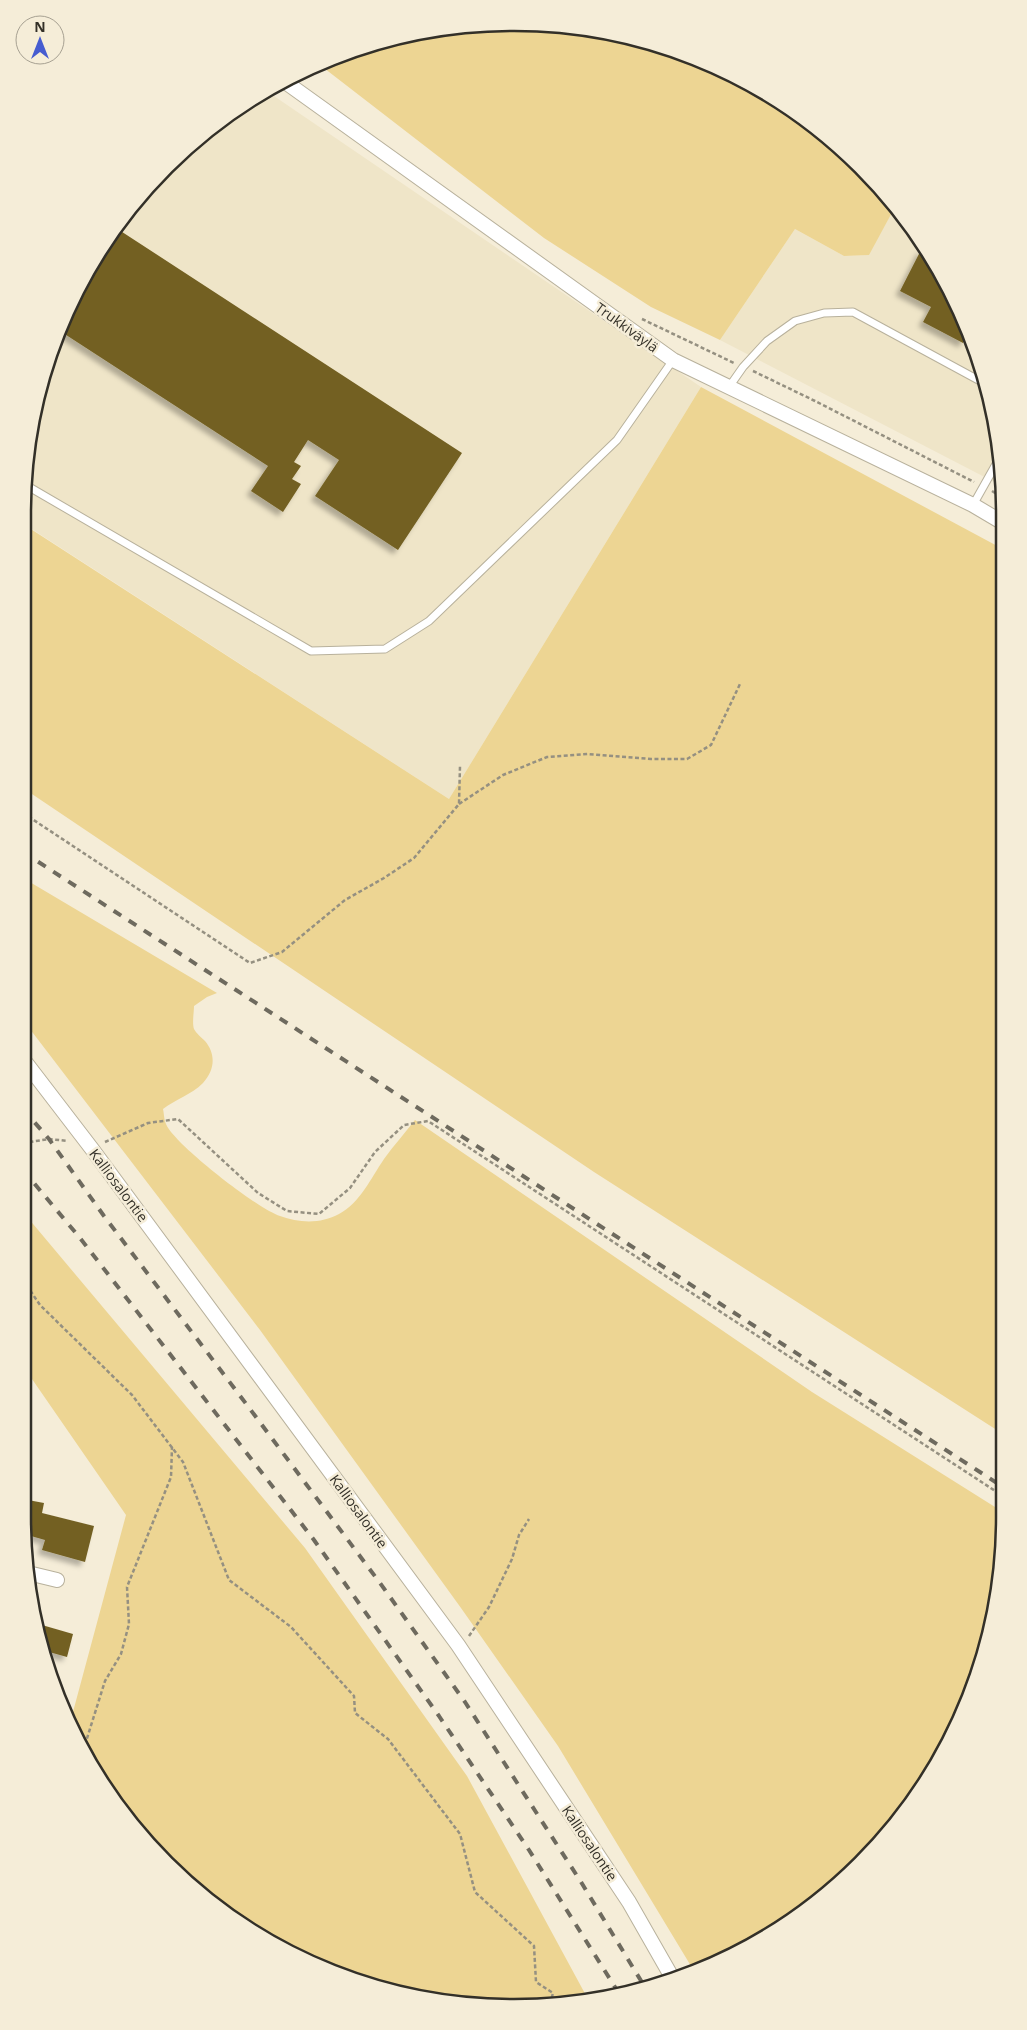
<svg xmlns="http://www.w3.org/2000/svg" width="1027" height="2030" font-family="'Open Sans',sans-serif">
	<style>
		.built { fill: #efe5c8 }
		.green { fill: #edd593 }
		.building { fill: #736024; filter: url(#shadow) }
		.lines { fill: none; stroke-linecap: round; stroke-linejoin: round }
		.service-casing { stroke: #b8b19c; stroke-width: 9 }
		.minor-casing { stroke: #b8b19c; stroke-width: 16 }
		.path { stroke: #959081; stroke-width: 2.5; stroke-dasharray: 4 2.5; stroke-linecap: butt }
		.service { stroke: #fff; stroke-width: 7 }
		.minor { stroke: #fff; stroke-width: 14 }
		.rail { stroke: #6e6a5e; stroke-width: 4; stroke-dasharray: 9 9; stroke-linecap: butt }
		.labels { text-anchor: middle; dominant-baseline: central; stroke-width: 5; stroke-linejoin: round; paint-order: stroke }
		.street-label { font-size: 14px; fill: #333028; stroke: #f5edd8 }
		.rim { fill: none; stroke: #333028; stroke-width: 2.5 }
	</style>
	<defs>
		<filter id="shadow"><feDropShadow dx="-4.5" dy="4.5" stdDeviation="2.5" flood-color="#0004"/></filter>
	</defs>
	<rect width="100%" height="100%" fill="#f5edd8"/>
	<g class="built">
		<path d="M280,83L271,94L701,387L449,799L24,524V482L39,387L73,297L124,215L190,145L268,88Z"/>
		<path d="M895,207L903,215L967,326L1000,449V485L720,340L795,229L844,256L868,255Z"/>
	</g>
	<g class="green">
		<path d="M545,24L640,39L730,73L813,124L895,207L869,255L844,256L795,229L720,340L651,307L544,238L320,65L355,49L449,27Z"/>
		<path d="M701,387L1001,548L1003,1434L594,1172L23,788V524L449,799Z"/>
		<path d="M23,878L217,993L207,997L194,1006C194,1012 192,1023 194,1029C196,1033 202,1038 205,1041C216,1054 215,1070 203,1083C191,1095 176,1099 163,1109C164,1113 164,1120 166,1124C174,1144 258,1209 280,1216C299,1223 321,1224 339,1214C360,1203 371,1178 384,1159C394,1145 405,1133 415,1120L812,1392L1003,1512V1548L988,1643L954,1733L922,1790L861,1863L812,1906L731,1957L694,1971L558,1746L461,1608L260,1330L23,1020Z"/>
		<path d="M23,1212L305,1548L467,1776L589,2001L577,2003L482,2006L417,1998L326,1970L268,1942L190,1885L124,1816L88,1762L70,1723L126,1515L23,1366Z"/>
	</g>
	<g class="building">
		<path d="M116,228L462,453L398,550L315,496L339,460L308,440L294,462L301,466L292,479L301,484L283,512L251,491L268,466L60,331L73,297Z"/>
		<path d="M922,248L967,326L969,332L963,343L923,322L931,307L900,291Z"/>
		<path d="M28,1500L44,1503L42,1513L94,1526L85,1562L42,1550L45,1540L24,1534L23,1520Z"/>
		<path d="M35,1623L73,1634L67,1657L42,1650Z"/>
	</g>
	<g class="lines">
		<defs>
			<g id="service">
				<path d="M729,387L743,367L767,341L795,321L824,313L853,312L982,382"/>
				<path d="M24,484L311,651L385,649L429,621L617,440L673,360"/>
				<path d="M973,505L1000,457"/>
			</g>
			<g id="minor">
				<path d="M284,81L673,360L973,505L1000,521"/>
				<path d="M23,1059L92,1149L458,1645L629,1902L673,1979"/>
				<path d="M28,1573L57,1580"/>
			</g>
		</defs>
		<use href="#service" class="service-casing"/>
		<use href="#minor" class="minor-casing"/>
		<g class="path">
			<path d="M642,319L734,363"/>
			<path d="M753,371L815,401L974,482"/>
			<path d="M992,491L1000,496"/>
			<path d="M459,804L503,775L547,757L588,754L651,759H687L711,745L740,684"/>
			<path d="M23,813L250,963L282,952L345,900L384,878L414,858L459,804L460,766"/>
			<path d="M105,1142L148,1123L178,1119L258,1193L287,1211L319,1214L350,1188L375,1152L404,1125L428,1121L1003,1496"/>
			<path d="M23,1143L49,1139L68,1141"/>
			<path d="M23,1280L40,1305L132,1395L183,1462L229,1580L291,1627L354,1696L355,1713L388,1739L460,1834L475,1892L534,1946L536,1982L553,1993L550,2004"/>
			<path d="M469,1636L489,1607L512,1559L519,1535L529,1519"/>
			<path d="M83,1751L105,1681L121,1654L129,1624L127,1587L171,1477L172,1447"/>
		</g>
		<use href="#service" class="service"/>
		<use href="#minor" class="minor"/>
		<g class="rail">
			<path d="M23,852L1003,1487"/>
			<path d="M23,1109L49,1139L104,1216L250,1409L380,1583L465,1702L581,1882L646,1989"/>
			<path d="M23,1170L80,1238L314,1540L439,1716L529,1850L620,1995"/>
		</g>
	</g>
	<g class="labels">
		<g class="street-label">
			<text transform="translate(627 327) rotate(36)">Trukkiväylä</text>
			<text transform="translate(119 1185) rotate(53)">Kalliosalontie</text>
			<text transform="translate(359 1511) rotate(54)">Kalliosalontie</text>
			<text transform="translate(590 1843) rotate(56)">Kalliosalontie</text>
		</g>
	</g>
	<path d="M0 0H1027V2030H0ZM513 31H514A482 482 0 0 1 996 513V1517A482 482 0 0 1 514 1999H513A482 482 0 0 1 31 1517V513A482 482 0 0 1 513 31Z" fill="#f5edd8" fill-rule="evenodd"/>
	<path class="rim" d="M513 31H514A482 482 0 0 1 996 513V1517A482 482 0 0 1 514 1999H513A482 482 0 0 1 31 1517V513A482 482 0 0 1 513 31Z"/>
	<g transform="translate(40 40)"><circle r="24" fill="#f5edd8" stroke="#a7a192"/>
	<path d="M0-4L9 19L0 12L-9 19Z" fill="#465cd0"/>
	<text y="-8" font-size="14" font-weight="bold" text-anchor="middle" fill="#333028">N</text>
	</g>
</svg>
